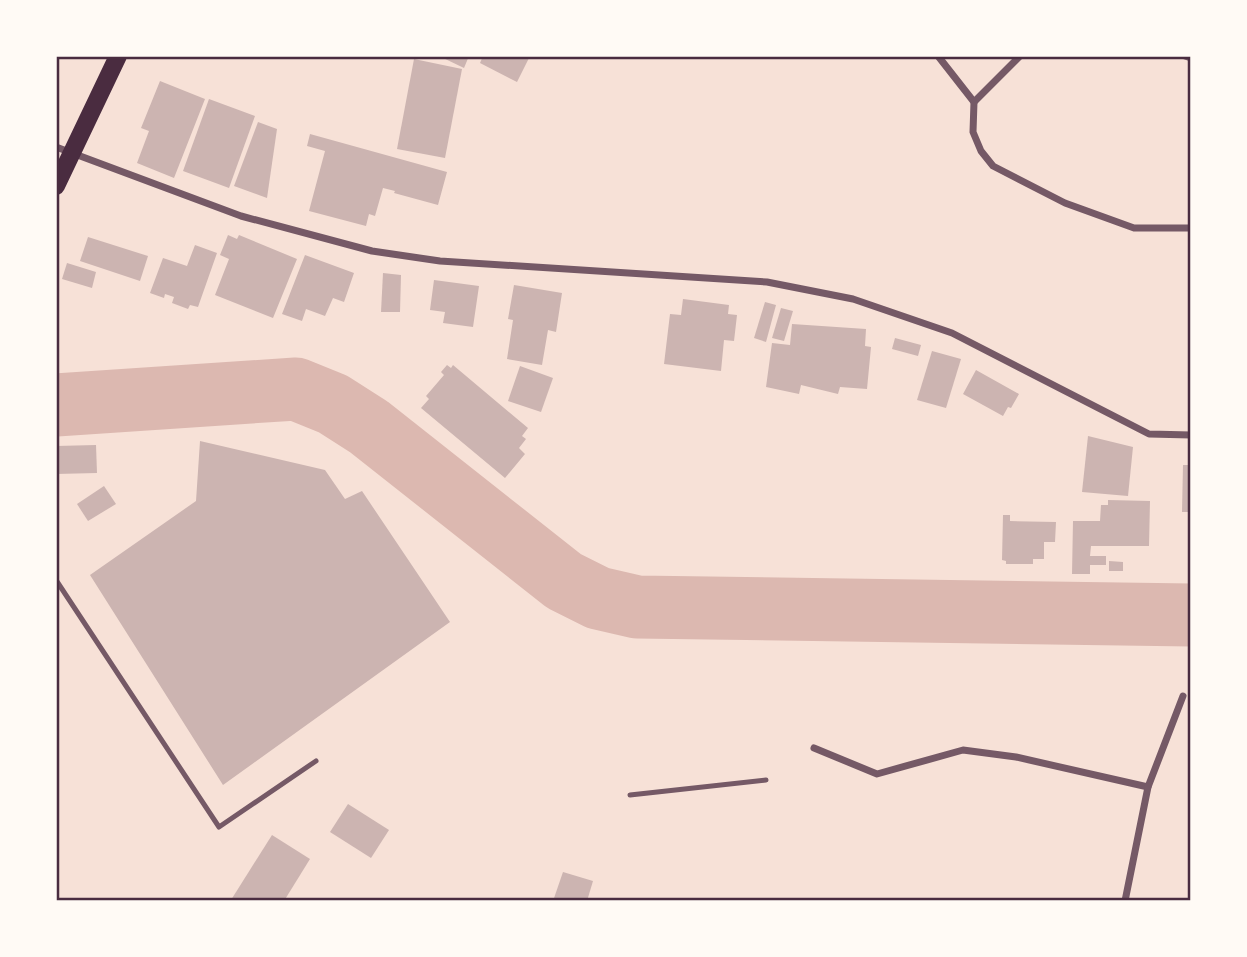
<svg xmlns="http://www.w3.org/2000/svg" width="1247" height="957" font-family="'Varela Round',sans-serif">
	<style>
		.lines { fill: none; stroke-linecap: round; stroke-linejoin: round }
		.river { stroke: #dcb8b0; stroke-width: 63 }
		.building { fill: #ccb4b1 }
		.service { stroke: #755966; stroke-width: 5 }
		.minor { stroke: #755966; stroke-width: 7 }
		.primary { stroke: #4a2c40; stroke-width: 18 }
		.neatline { fill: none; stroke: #4a2c40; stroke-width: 2.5 }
	</style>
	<rect width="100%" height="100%" fill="#f7e1d7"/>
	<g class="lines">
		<path class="river" d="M56,405L296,389L333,404L369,427L564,581L598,598L637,607L1191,615"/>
	</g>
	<g class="building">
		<path d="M439,56H469L464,68Z"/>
		<path d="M483,56H530L517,82L480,63Z"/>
		<path d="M414,59L462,69L445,158L397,149Z"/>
		<path d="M160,81L205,99L174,178L137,163L149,131L141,128Z"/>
		<path d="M209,99L255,116L229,188L183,171Z"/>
		<path d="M258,122L277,129L267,198L234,186Z"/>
		<path d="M310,134L447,172L438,205L394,193L395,191L383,188L375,216L369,214L366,226L309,211L325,151L307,146Z"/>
		<path d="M228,235L237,239L239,235L297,259L273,318L215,295L229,259L220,255Z"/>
		<path d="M88,237L148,256L140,281L80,261Z"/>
		<path d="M195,245L217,253L198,307L190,305L188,309L172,303L174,297L165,294L164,298L150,293L163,258L187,266Z"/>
		<path d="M305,255L354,273L344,302L333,298L325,316L306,309L302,321L282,314Z"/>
		<path d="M67,263L96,272L92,288L62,279Z"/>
		<path d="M383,273L401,275L400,312H381Z"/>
		<path d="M434,280L479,286L473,327L443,323L445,312L430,310Z"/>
		<path d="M514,285L562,293L556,332L548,330L542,365L507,359L513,320L508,319Z"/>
		<path d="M683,299L729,305L728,314L737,315L734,341L724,340L721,371L664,364L670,314L681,315Z"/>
		<path d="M765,302L776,305L766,342L754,338Z"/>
		<path d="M781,308L793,311L784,341L772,338Z"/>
		<path d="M792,324L866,329L865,346L871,347L867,389L840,387L838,394L801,385L799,394L766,387L772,343L790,345Z"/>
		<path d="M895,338L921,345L918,356L892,349Z"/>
		<path d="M932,351L961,359L946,408L917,400Z"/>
		<path d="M447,365L451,368L453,365L528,428L522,436L526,439L519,448L525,454L505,478L421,408L429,399L426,396L444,375L441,372Z"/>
		<path d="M520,366L553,378L541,412L508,401Z"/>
		<path d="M976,370L1019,394L1011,408L1008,407L1003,416L963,394Z"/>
		<path d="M1088,436L1133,447L1128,496L1082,492Z"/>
		<path d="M200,441L325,470L345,499L362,491L450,622L223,785L90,575L196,501Z"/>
		<path d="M96,445L97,473L56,474V446Z"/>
		<path d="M1183,465H1191V512H1182Z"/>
		<path d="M104,486L116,504L88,521L77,504Z"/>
		<path d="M1108,500L1150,501L1149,546H1091L1090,556H1106V565H1090V574H1072L1073,521H1100L1101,505H1108Z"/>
		<path d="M1003,515H1010V521L1056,522L1055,542H1044V559H1033V564H1006V561L1002,560Z"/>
		<path d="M1109,561L1123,562V571H1109Z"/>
		<path d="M348,804L389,830L371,858L330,832Z"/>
		<path d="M272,835L310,859L284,901H232L231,900Z"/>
		<path d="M563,872L593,881L587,901H553Z"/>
	</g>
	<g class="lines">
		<g class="service">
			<path d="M56,580L219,827L316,761"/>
			<path d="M630,795L766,780"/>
		</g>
		<g class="minor">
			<path d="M938,56L974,102L973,132L981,151L993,166L1065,203L1134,228H1191"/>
			<path d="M1185,56L1191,58"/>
			<path d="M974,102L1020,56"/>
			<path d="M56,147L241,216L372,251L440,261L767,282L853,299L952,333L1149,434L1191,435"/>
			<path d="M814,748L877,774L963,750L1016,757L1148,787"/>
			<path d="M1125,901L1148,787L1183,696"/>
		</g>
		<path class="primary" d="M56,186L118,56"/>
	</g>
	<rect width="1247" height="957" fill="none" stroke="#fffaf5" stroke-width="116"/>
	<rect x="58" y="58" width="1131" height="841" class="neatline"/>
</svg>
